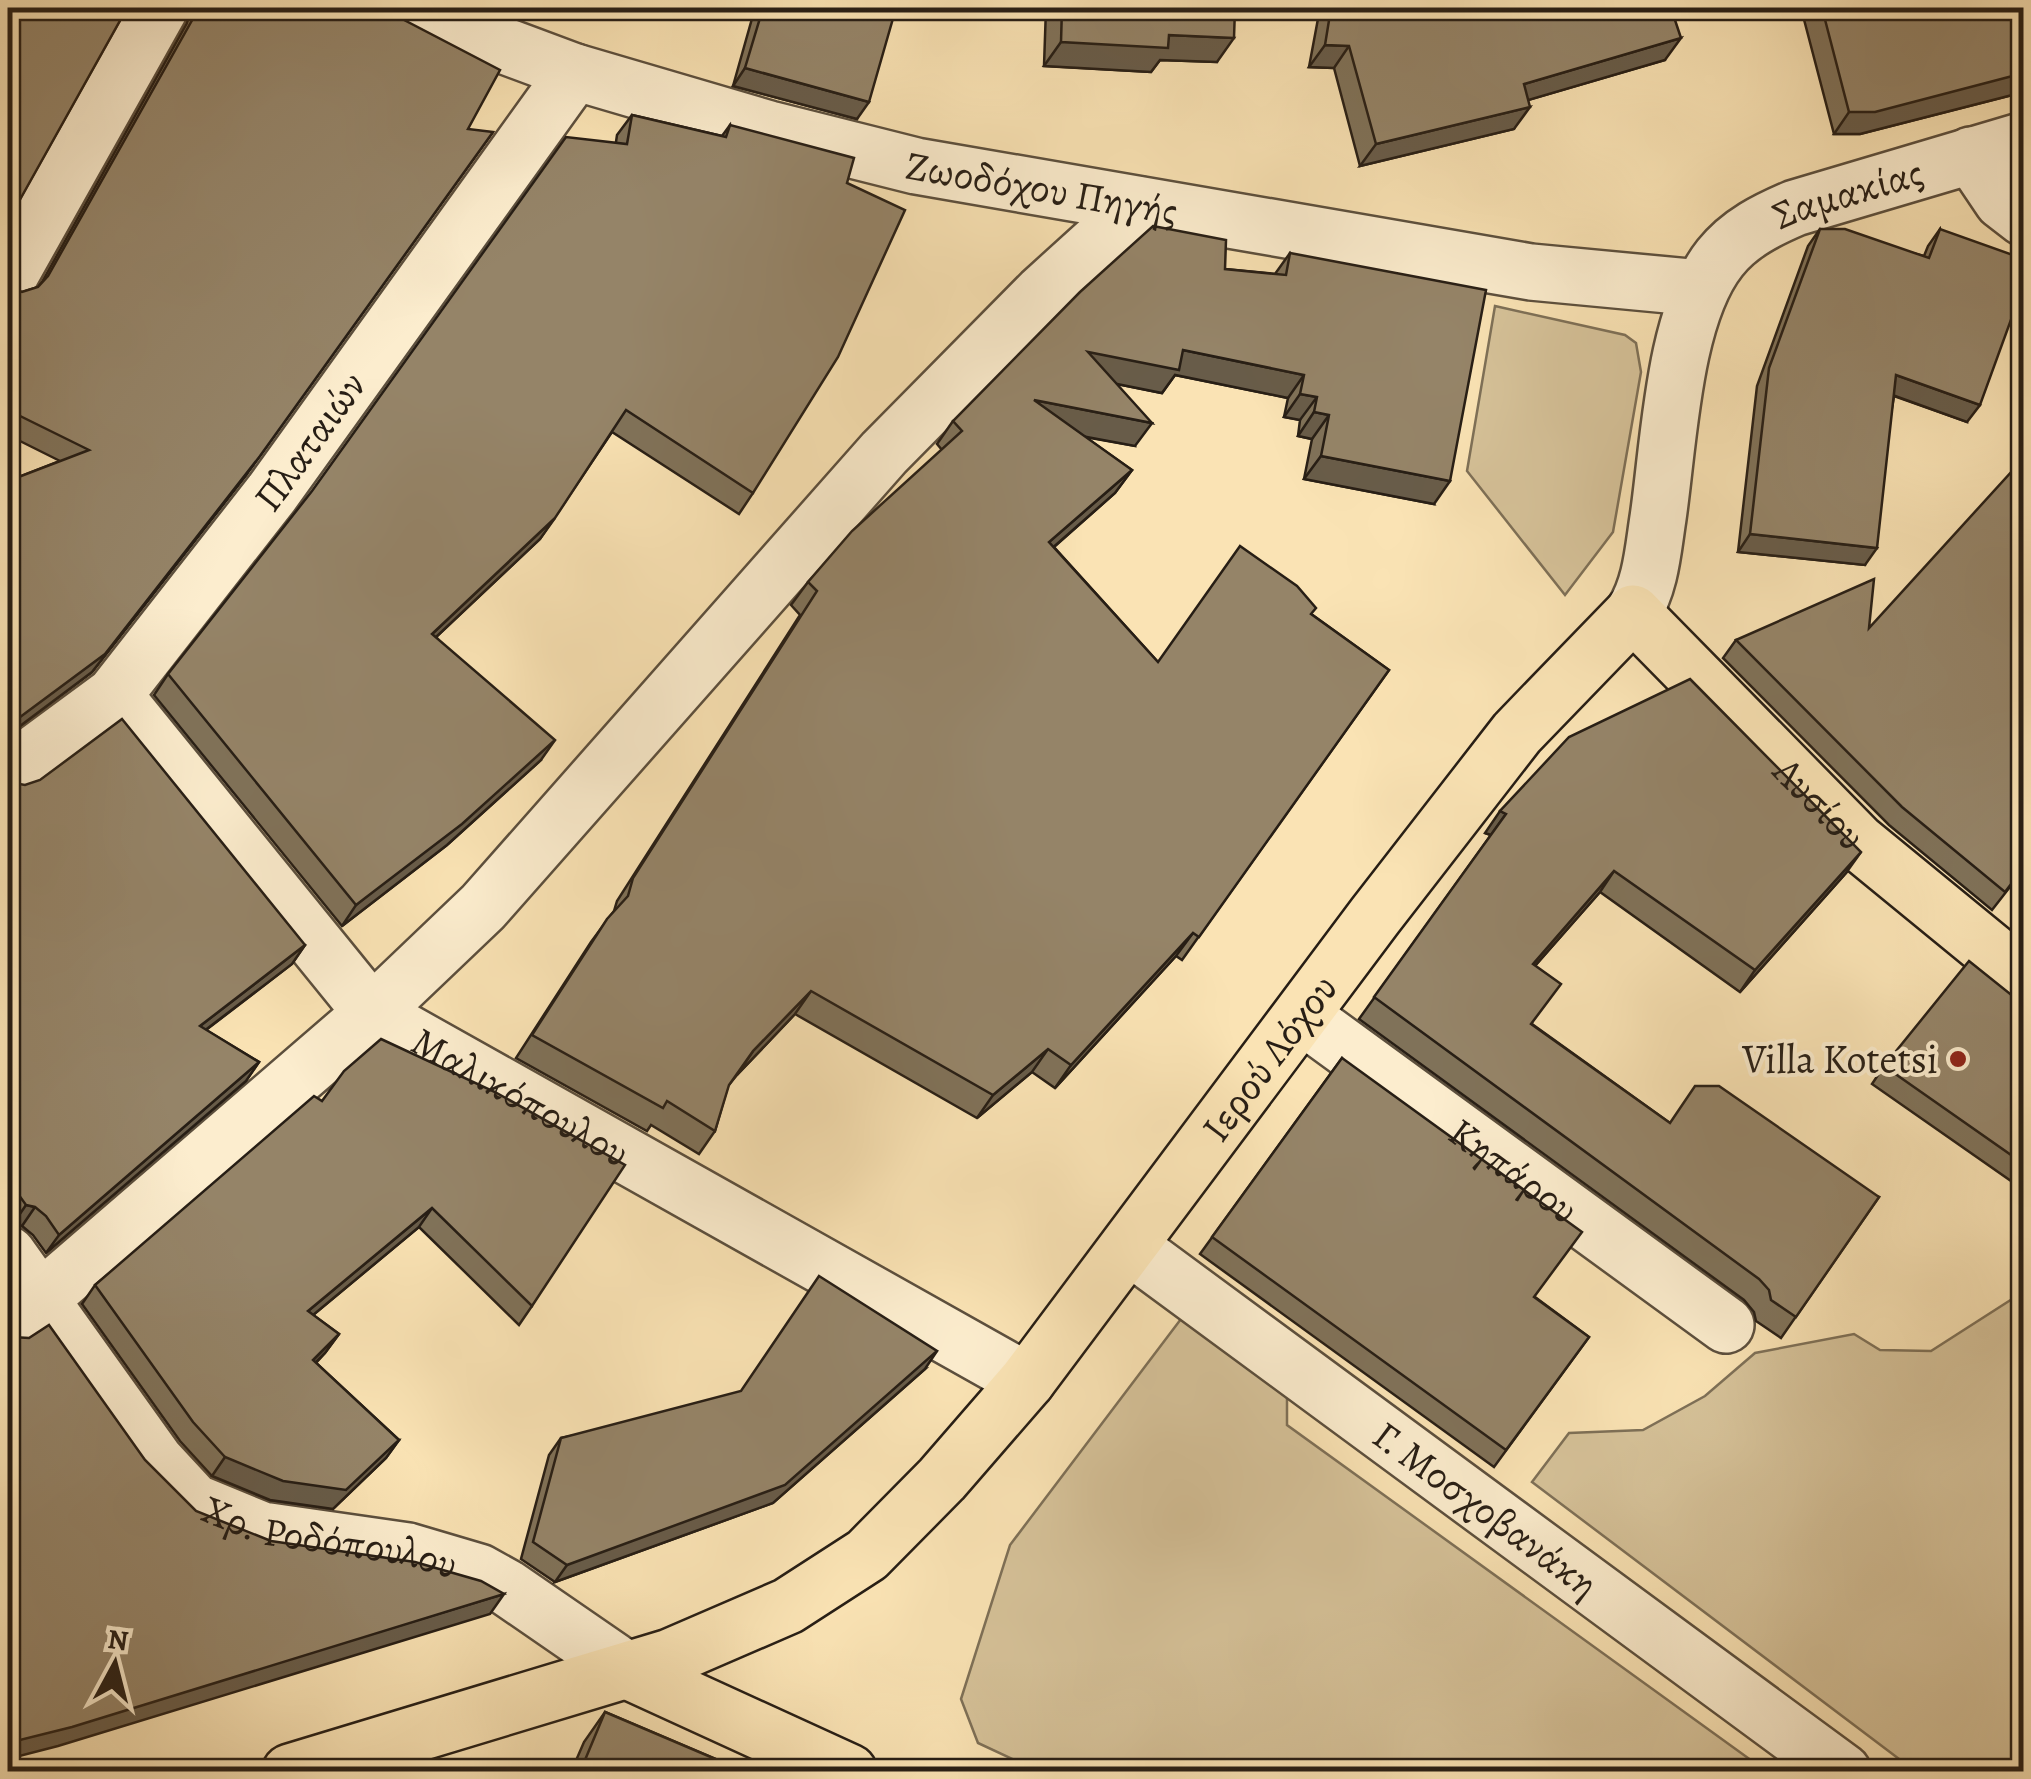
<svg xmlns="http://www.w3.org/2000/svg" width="2031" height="1779" font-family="Alegreya,serif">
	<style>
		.green { fill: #d6c299; stroke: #7e7057; stroke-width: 2.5 }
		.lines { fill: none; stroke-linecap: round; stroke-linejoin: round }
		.minor-casing { stroke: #5c4f3d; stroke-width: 60 }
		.major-casing { stroke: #271e15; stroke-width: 60 }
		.minor { stroke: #fcedce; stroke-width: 55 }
		.major { stroke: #fae3b4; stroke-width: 55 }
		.wall { fill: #807259; stroke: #271e15; stroke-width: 2.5 }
		.shaded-wall { fill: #685c49; stroke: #271e15; stroke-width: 2.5 }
		.building { fill: #958468; stroke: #271e15; stroke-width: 2.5 }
		.poi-dot { fill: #8f2418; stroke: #fcedce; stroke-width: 4 }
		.labels { text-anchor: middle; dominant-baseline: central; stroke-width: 8; stroke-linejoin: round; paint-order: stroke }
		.street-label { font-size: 40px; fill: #271e15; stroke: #fcedce }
		.poi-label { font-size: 40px; fill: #271e15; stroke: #fcedce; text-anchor: end }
	</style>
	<rect width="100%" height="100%" fill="#fae3b4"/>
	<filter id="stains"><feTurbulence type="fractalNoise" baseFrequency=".002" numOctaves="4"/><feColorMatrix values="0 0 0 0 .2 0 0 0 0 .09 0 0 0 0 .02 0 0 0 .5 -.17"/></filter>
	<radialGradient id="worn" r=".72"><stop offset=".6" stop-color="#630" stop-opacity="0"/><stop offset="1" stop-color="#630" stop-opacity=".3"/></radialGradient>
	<g class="green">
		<path d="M1495,306L1625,335L1636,343L1641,372L1613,532L1565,595L1467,471Z"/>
		<path d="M2020,1294H2024L2023,1771H1915L1532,1482L1569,1433L1643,1430L1705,1396L1755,1353L1854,1334L1880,1350L1931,1351Z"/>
		<path d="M1184,1315L1287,1394V1425L1766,1771H1038L978,1743L961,1699L1010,1545Z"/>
	</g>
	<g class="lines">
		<defs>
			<g id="minor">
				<path id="s1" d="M403,8L575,72L769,129L916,166L1531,272L1700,288"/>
				<path d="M1971,155L2002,201L2024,218"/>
				<path d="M8,279L160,8"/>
				<path id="s2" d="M1633,613C1651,585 1653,550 1658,518C1669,443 1673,317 1720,258C1740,233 1767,220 1795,208L2024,140"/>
				<path id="s3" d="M114,695L372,1013L1027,1381"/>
				<path id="s4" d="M8,773L114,695L272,493L575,72"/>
				<path id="s5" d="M1302,1016L1726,1325"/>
				<path id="s6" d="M1130,1247L1843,1772"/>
				<path id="s7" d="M8,1254L156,1461L194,1502L262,1530L408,1551L479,1572L506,1587L628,1671"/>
				<path d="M8,1327L372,1013L483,907L884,453L1042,293L1139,205"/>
			</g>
			<g id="major">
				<path d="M628,1671L849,1772"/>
				<path id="s8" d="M290,1772L670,1657L788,1606L867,1555L942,1479L1027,1381L1375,916L1517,733L1633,613L1858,842L2024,978"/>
			</g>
		</defs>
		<use href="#minor" class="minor-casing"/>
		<use href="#major" class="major-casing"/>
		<use href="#minor" class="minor"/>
		<use href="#major" class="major"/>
	</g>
	<g class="wall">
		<path d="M191,8H381L247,474L92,672L8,735V481L60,461L8,435V288L22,292L38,287L42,282L187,23Z"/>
		<path d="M755,8H896L857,119L733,86Z"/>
		<path d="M1046,8H1235L1217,62L1160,60L1151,72L1044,66Z"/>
		<path d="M1320,8H1671L1665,60L1528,100L1514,129L1360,166L1334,68L1309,67Z"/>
		<path d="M1801,8H2024V92L1860,134H1834Z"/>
		<path d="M632,115L722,136L730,125L753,493L739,514L612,432L540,539L436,637L541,760L447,845L342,926L154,695L168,674L616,142L617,135Z"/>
		<path d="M1820,229L1924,256L1928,246L1940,229L1967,422L1894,396L1865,565L1738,552L1757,386L1808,246Z"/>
		<path d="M1290,253L1434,504L1304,479L1312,439L1298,436L1300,420L1284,417L1288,398L1175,375L1162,393L1117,384L1135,446L1085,437L1132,470L1115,493L1054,547L1158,662L1311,614L1389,670L1182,960L1176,956L1055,1088L1032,1072L977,1118L795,1014L737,1075L728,1086L715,1131L699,1154L651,1125L647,1131L516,1058L591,942L614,911L617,901L800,615L791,605L808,582L942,450L937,444L953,421L1225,269L1275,274Z"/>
		<path d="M1869,628L2024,869L1992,910L1889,825L1723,658L1736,640Z"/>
		<path d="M8,782L305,945L292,964L206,1030L259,1062L246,1081L46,1253L33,1235L22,1226L13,1224L8,1217Z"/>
		<path d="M1485,833L1846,873L1740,992L1600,892L1535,966L1532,1024L1670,1123L1879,1197L1781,1338L1756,1321L1754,1312L1744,1300L1359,1019L1491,835Z"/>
		<path d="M2024,1005V1190L1872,1084L1884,1066Z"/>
		<path d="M1342,1058L1535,1297L1589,1337L1494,1467L1200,1254Z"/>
		<path d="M495,1092L532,1306L519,1325L419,1227L313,1315L339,1334L325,1353L316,1363L399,1440L386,1458L333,1509L270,1500L212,1476L180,1441L82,1304L95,1285L322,1101Z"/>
		<path d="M925,1369L773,1503L555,1582L521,1559L549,1455L561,1438Z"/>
		<path d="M605,1712L746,1772H571L584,1742Z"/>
	</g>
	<g class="shaded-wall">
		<path d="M1169,35L1234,38L1217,62L1160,60L1151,72L1044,66L1061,42Z"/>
		<path d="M1681,38L1665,60L1508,106L1524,84Z"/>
		<path d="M1325,45L1349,46L1334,68L1309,67Z"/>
		<path d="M745,68L869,102L857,119L733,86Z"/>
		<path d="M2024,73V92L1860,134H1834L1849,112Z"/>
		<path d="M1530,107L1514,129L1360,166L1376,144Z"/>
		<path d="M493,132L247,474L92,672L8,735V726Z"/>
		<path d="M1183,350L1304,375L1288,398L1175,375L1162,393L1072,375L1088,352Z"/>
		<path d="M1896,375L1980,405L1967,422L1884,392Z"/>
		<path d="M1300,394L1317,397L1300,420L1284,417Z"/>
		<path d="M1034,400L1152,423L1135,446L1017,424Z"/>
		<path d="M1314,412L1329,415L1312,439L1298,436Z"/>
		<path d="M1321,456L1450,481L1434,504L1304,479Z"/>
		<path d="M1132,470L1115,493L1033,565L1049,542Z"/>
		<path d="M555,518L540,539L417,655L432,634Z"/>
		<path d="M1750,534L1877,548L1865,565L1738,552Z"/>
		<path d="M555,740L541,760L447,845L342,926L356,905Z"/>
		<path d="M1500,811L1506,814L1491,835L1485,833Z"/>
		<path d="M1861,852L1846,873L1740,992L1755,970Z"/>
		<path d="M1614,871L1600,892L1518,985L1533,964Z"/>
		<path d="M1193,933L1176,956L1055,1088L1071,1065Z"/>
		<path d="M305,945L292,964L187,1044L200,1026Z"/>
		<path d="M811,991L795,1014L737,1075L753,1051Z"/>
		<path d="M1048,1049L1032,1072L977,1118L993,1095Z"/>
		<path d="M259,1062L246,1081L46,1253L59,1235Z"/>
		<path d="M26,1205L35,1207L22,1226L13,1224Z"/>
		<path d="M432,1208L419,1227L295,1330L308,1311Z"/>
		<path d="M339,1334L325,1353L299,1379L313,1360Z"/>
		<path d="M937,1351L925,1369L773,1503L555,1582L567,1565Z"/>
		<path d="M399,1440L386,1458L333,1509L270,1500L212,1476L225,1457Z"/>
		<path d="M504,1594L490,1614L58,1746L8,1759V1743Z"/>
	</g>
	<g class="building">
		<path d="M8,8H127L8,221Z"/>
		<path d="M199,8H381L500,70L468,129L493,132L260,456L105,654L8,726V481L89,450L8,410V288L22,292L38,287L48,276Z"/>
		<path d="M763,8H896L869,102L745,68Z"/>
		<path d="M1062,8H1235L1234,38L1169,35L1168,48L1061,42Z"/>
		<path d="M1331,8H1671L1681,38L1524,84L1530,107L1376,144L1349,46L1325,45Z"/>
		<path d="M1822,8H2024V73L1875,112H1849Z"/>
		<path d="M632,115L726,137L730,125L854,158L847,183L905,210L838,357L753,493L626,410L555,518L432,634L555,740L462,824L356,905L168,674L312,491L566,137L627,144Z"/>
		<path d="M1153,226L1226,240L1225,269L1286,275L1290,253L1486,290L1450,481L1321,456L1329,415L1314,412L1317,397L1300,394L1304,375L1183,350L1179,370L1088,352L1152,423L1034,400L1132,470L1049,542L1158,662L1240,546L1297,586L1316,608L1311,614L1389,670L1199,937L1193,933L1071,1065L1048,1049L993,1095L811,991L753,1051L729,1085L715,1131L667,1101L663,1108L532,1035L607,919L628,896L633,878L817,591L808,582L852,531L962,431L953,421L1080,292Z"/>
		<path d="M1820,229H1845L1929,258L1940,229L2024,259V284L1980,405L1896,375L1877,548L1750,534L1769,368Z"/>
		<path d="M2024,458V867L2005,892L1902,807L1736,640L1874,579L1869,628Z"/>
		<path d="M1690,679L1861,852L1755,970L1614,871L1533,964L1561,984L1531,1024L1670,1123L1695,1086H1719L1879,1197L1796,1317L1771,1300L1769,1290L1759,1279L1374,997L1506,814L1500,811L1569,737Z"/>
		<path d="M122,719L305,945L200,1026L259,1062L59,1235L46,1216L35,1207L26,1205L8,1180V782L25,785L40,780Z"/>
		<path d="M1969,961L2024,1005V1164L1884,1066Z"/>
		<path d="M381,1039L495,1092L625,1165L532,1306L432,1208L308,1311L339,1334L313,1360L399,1440L346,1490L283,1481L225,1457L193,1422L95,1285L314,1096L322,1101L344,1071Z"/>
		<path d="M1342,1058L1582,1232L1534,1297L1589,1337L1506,1450L1212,1237Z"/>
		<path d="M819,1276L937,1351L785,1485L567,1565L533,1542L561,1438L741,1391Z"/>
		<path d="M49,1325L145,1460L196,1511L271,1541L415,1562L481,1581L504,1594L72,1727L8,1743V1334L12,1337L29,1338Z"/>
		<path d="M605,1712L746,1772H580Z"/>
	</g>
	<circle class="poi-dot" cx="1958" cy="1059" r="10"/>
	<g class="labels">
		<g class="street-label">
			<text stroke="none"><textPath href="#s1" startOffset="665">Ζωοδόχου Πηγής</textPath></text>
			<text stroke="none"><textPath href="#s2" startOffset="515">Σαμακίας</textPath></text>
			<text stroke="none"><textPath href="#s4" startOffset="452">Πλαταιών</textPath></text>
			<text stroke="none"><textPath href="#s8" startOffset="2102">Λυσίου</textPath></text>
			<text stroke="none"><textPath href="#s8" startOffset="1260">Ιερού Λόχου</textPath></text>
			<text stroke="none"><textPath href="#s3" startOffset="580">Μαλικόπουλου</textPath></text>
			<text stroke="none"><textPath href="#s5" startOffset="262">Κηπάρου</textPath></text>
			<text stroke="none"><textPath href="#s6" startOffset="442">Γ. Μοσχοβανάκη</textPath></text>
			<text stroke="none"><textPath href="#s7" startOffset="452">Χρ. Ροδόπουλου</textPath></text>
		</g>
		<g class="poi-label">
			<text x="1938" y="1059">Villa Kotetsi</text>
		</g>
	</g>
	<rect width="2031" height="1779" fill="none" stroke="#fae3b4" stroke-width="40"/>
	<rect x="10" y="10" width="2011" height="1759" fill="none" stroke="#271e15" stroke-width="5"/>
	<rect x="20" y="20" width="1991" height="1739" fill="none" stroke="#271e15" stroke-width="2.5"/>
	<g transform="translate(115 1664) rotate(7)" stroke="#fcedce" stroke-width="8" paint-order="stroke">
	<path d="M0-8L18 38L0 25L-18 38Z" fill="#271e15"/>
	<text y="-15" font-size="28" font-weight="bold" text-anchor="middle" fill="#271e15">N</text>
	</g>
	<rect width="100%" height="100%" filter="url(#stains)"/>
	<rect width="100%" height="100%" fill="url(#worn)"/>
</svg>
